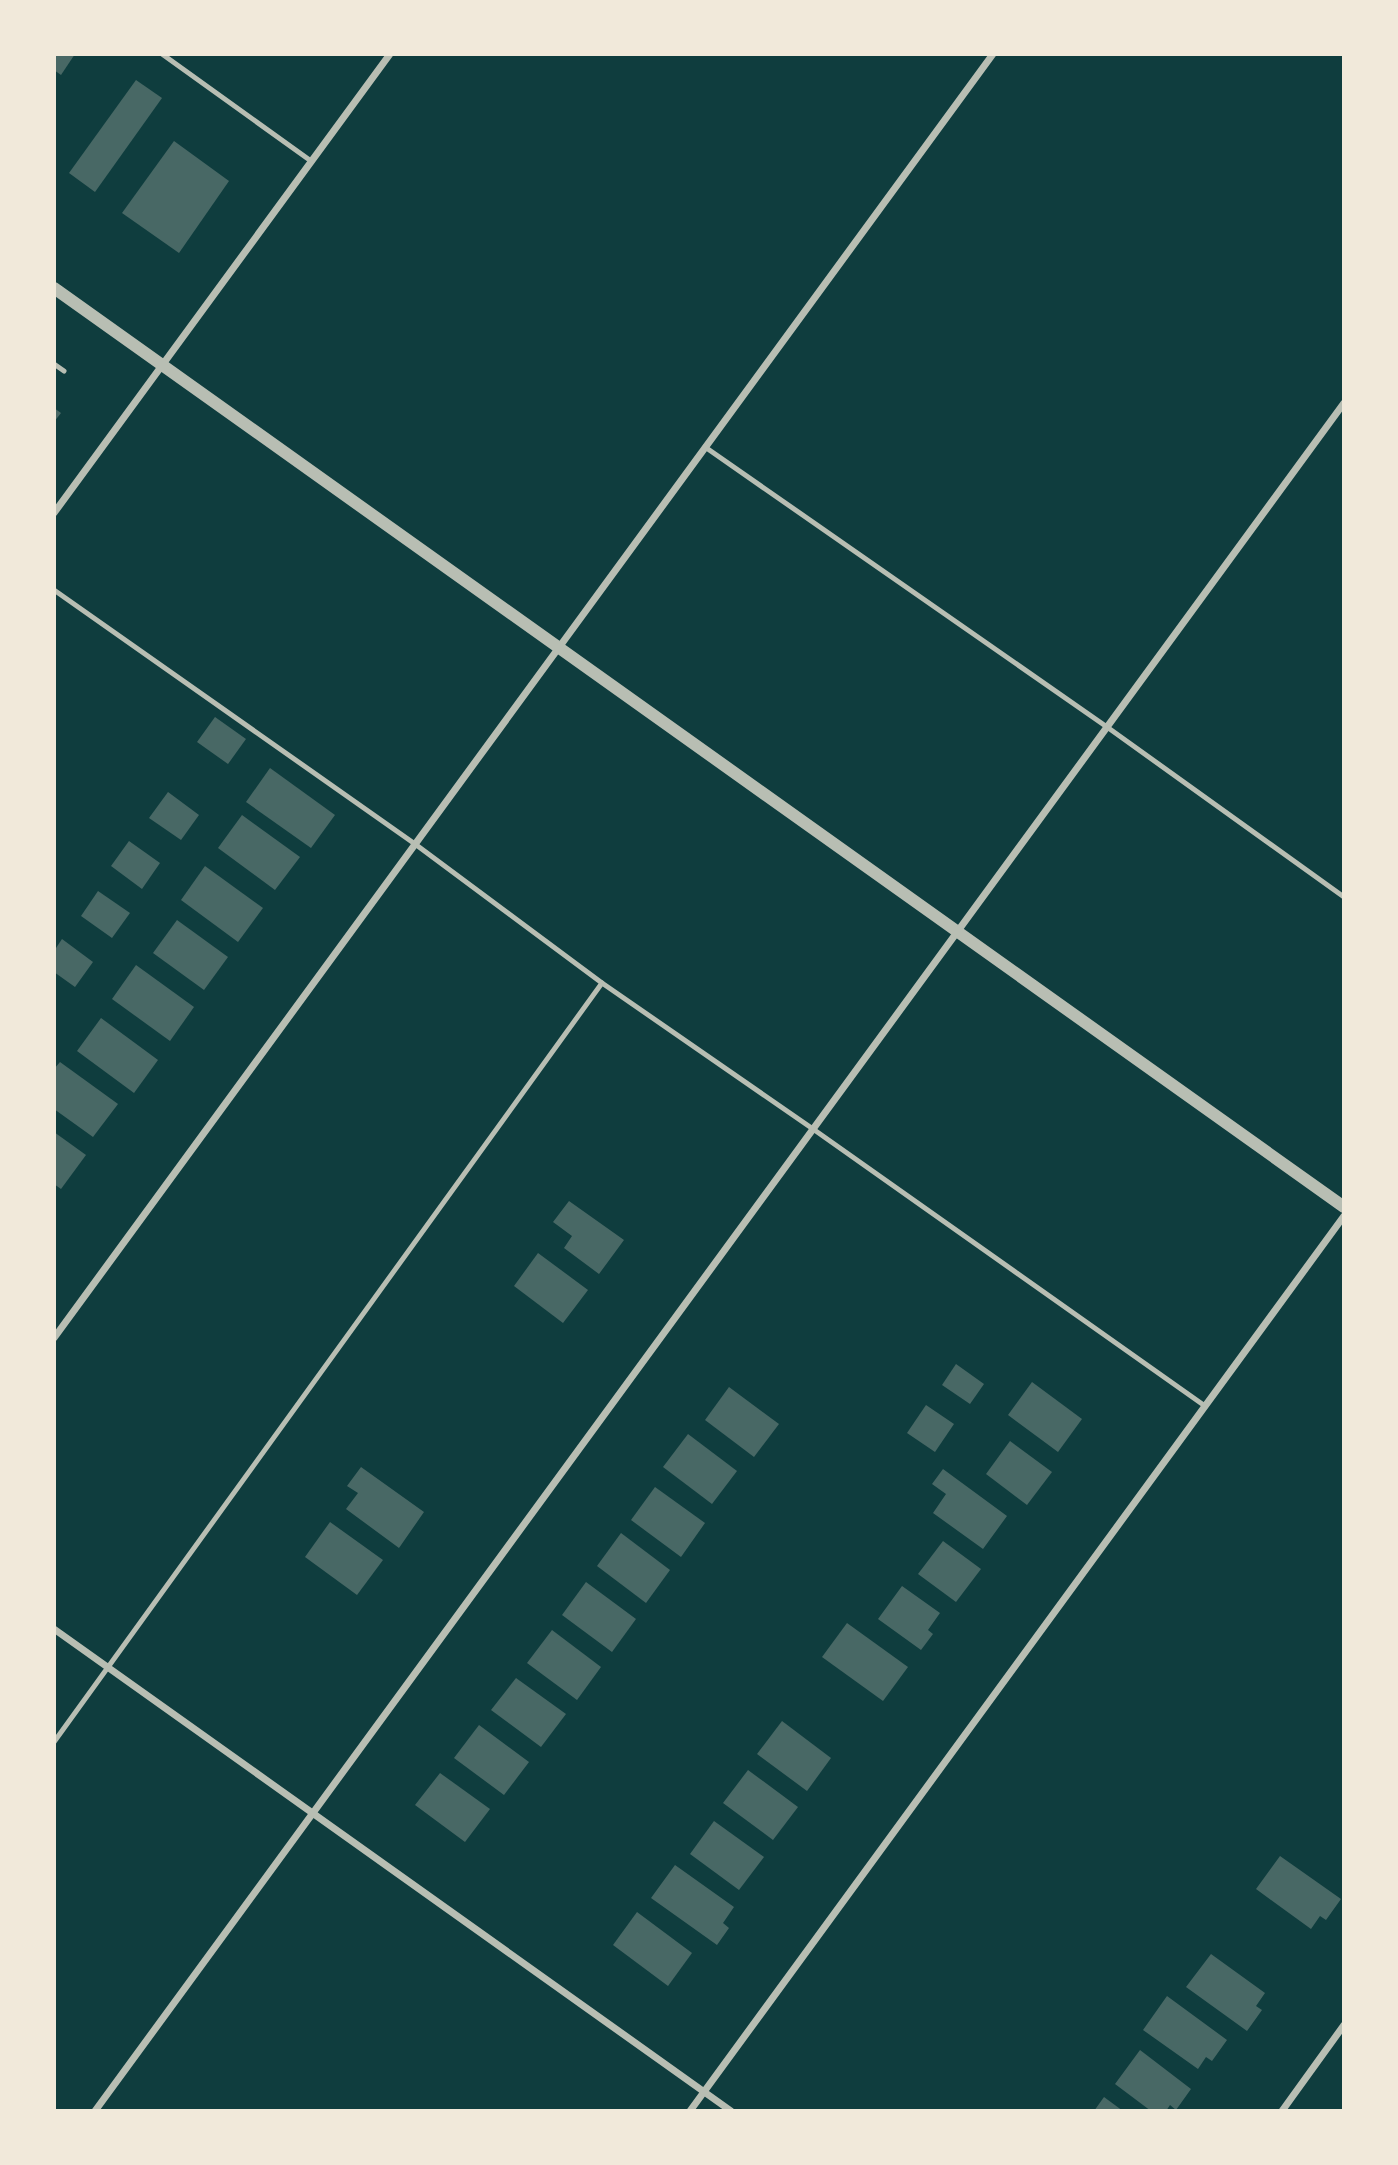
<svg xmlns="http://www.w3.org/2000/svg" width="1398" height="2165" font-family="Inter,sans-serif">
	<style>
		.building { fill: #486865 }
		.lines { fill: none; stroke-linecap: round; stroke-linejoin: round }
		.service { stroke: #b8beb3; stroke-width: 5 }
		.minor { stroke: #b8beb3; stroke-width: 7 }
		.tertiary { stroke: #b8beb3; stroke-width: 12 }
	</style>
	<rect width="100%" height="100%" fill="#0f3d3e"/>
	<g class="building">
		<path d="M54,54H75L61,75L54,70Z"/>
		<path d="M136,80L162,98L95,192L69,173Z"/>
		<path d="M174,141L229,181L179,253L122,213Z"/>
		<path d="M54,408L61,413L54,422Z"/>
		<path d="M215,717L246,739L228,764L197,742Z"/>
		<path d="M270,768L335,815L311,848L246,802Z"/>
		<path d="M168,792L199,815L181,840L149,818Z"/>
		<path d="M242,815L300,857L275,890L218,848Z"/>
		<path d="M129,841L160,863L142,889L111,866Z"/>
		<path d="M205,866L263,908L238,942L181,900Z"/>
		<path d="M98,891L130,913L112,938L81,916Z"/>
		<path d="M177,920L228,957L204,990L153,953Z"/>
		<path d="M62,939L93,962L75,987L54,972V951Z"/>
		<path d="M136,965L194,1007L170,1041L112,999Z"/>
		<path d="M101,1018L158,1060L134,1093L77,1051Z"/>
		<path d="M60,1062L118,1104L93,1137L54,1109V1069Z"/>
		<path d="M54,1132L86,1155L61,1189L54,1184Z"/>
		<path d="M569,1201L624,1240L599,1274L564,1248L572,1236L553,1222Z"/>
		<path d="M538,1253L588,1290L563,1323L514,1286Z"/>
		<path d="M956,1364L984,1384L970,1404L942,1385Z"/>
		<path d="M1032,1382L1082,1419L1058,1452L1008,1415Z"/>
		<path d="M729,1387L779,1424L754,1457L705,1420Z"/>
		<path d="M926,1405L954,1424L935,1452L907,1433Z"/>
		<path d="M688,1434L737,1471L712,1504L663,1467Z"/>
		<path d="M1010,1441L1052,1472L1027,1505L986,1474Z"/>
		<path d="M361,1467L424,1512L399,1548L346,1509L358,1493L347,1486Z"/>
		<path d="M943,1469L1007,1516L983,1549L933,1513L946,1494L932,1484Z"/>
		<path d="M655,1487L705,1523L681,1557L631,1520Z"/>
		<path d="M330,1522L383,1560L357,1595L305,1557Z"/>
		<path d="M621,1533L670,1570L646,1603L597,1566Z"/>
		<path d="M943,1541L981,1569L956,1602L918,1574Z"/>
		<path d="M586,1582L636,1619L612,1652L562,1615Z"/>
		<path d="M902,1586L940,1613L928,1630L933,1634L921,1650L878,1619Z"/>
		<path d="M847,1623L908,1667L883,1701L822,1657Z"/>
		<path d="M552,1630L601,1667L577,1700L527,1663Z"/>
		<path d="M516,1678L566,1714L541,1747L491,1710Z"/>
		<path d="M782,1721L831,1758L807,1791L757,1754Z"/>
		<path d="M479,1725L529,1762L504,1795L454,1758Z"/>
		<path d="M748,1770L798,1807L773,1840L723,1803Z"/>
		<path d="M440,1773L490,1809L465,1842L415,1805Z"/>
		<path d="M714,1821L764,1857L739,1890L690,1854Z"/>
		<path d="M1280,1856L1341,1899L1326,1920L1320,1916L1311,1929L1256,1889Z"/>
		<path d="M675,1865L734,1907L723,1923L729,1928L717,1945L651,1898Z"/>
		<path d="M637,1912L692,1953L668,1986L613,1945Z"/>
		<path d="M1211,1954L1265,1993L1256,2006L1262,2010L1247,2031L1186,1987Z"/>
		<path d="M1167,1996L1227,2040L1212,2061L1206,2057L1198,2069L1143,2030Z"/>
		<path d="M1140,2050L1191,2089L1176,2110L1170,2105L1166,2111H1151L1115,2084Z"/>
		<path d="M1104,2097L1123,2111H1094Z"/>
	</g>
	<g class="lines">
		<g class="service">
			<path d="M162,54L311,161"/>
			<path d="M54,364L64,371"/>
			<path d="M705,447L1107,727L1344,897"/>
			<path d="M54,590L415,844L602,983L813,1129L1205,1406"/>
			<path d="M54,1742L602,983"/>
		</g>
		<g class="minor">
			<path d="M54,513L390,54"/>
			<path d="M54,1338L993,54"/>
			<path d="M54,1629L731,2111"/>
			<path d="M95,2111L1344,403"/>
			<path d="M690,2111L1344,1216"/>
			<path d="M1282,2111L1344,2025"/>
		</g>
		<path class="tertiary" d="M54,288L1344,1207"/>
	</g>
	<rect width="1398" height="2165" fill="none" stroke="#f1e9da" stroke-width="112"/>
</svg>
